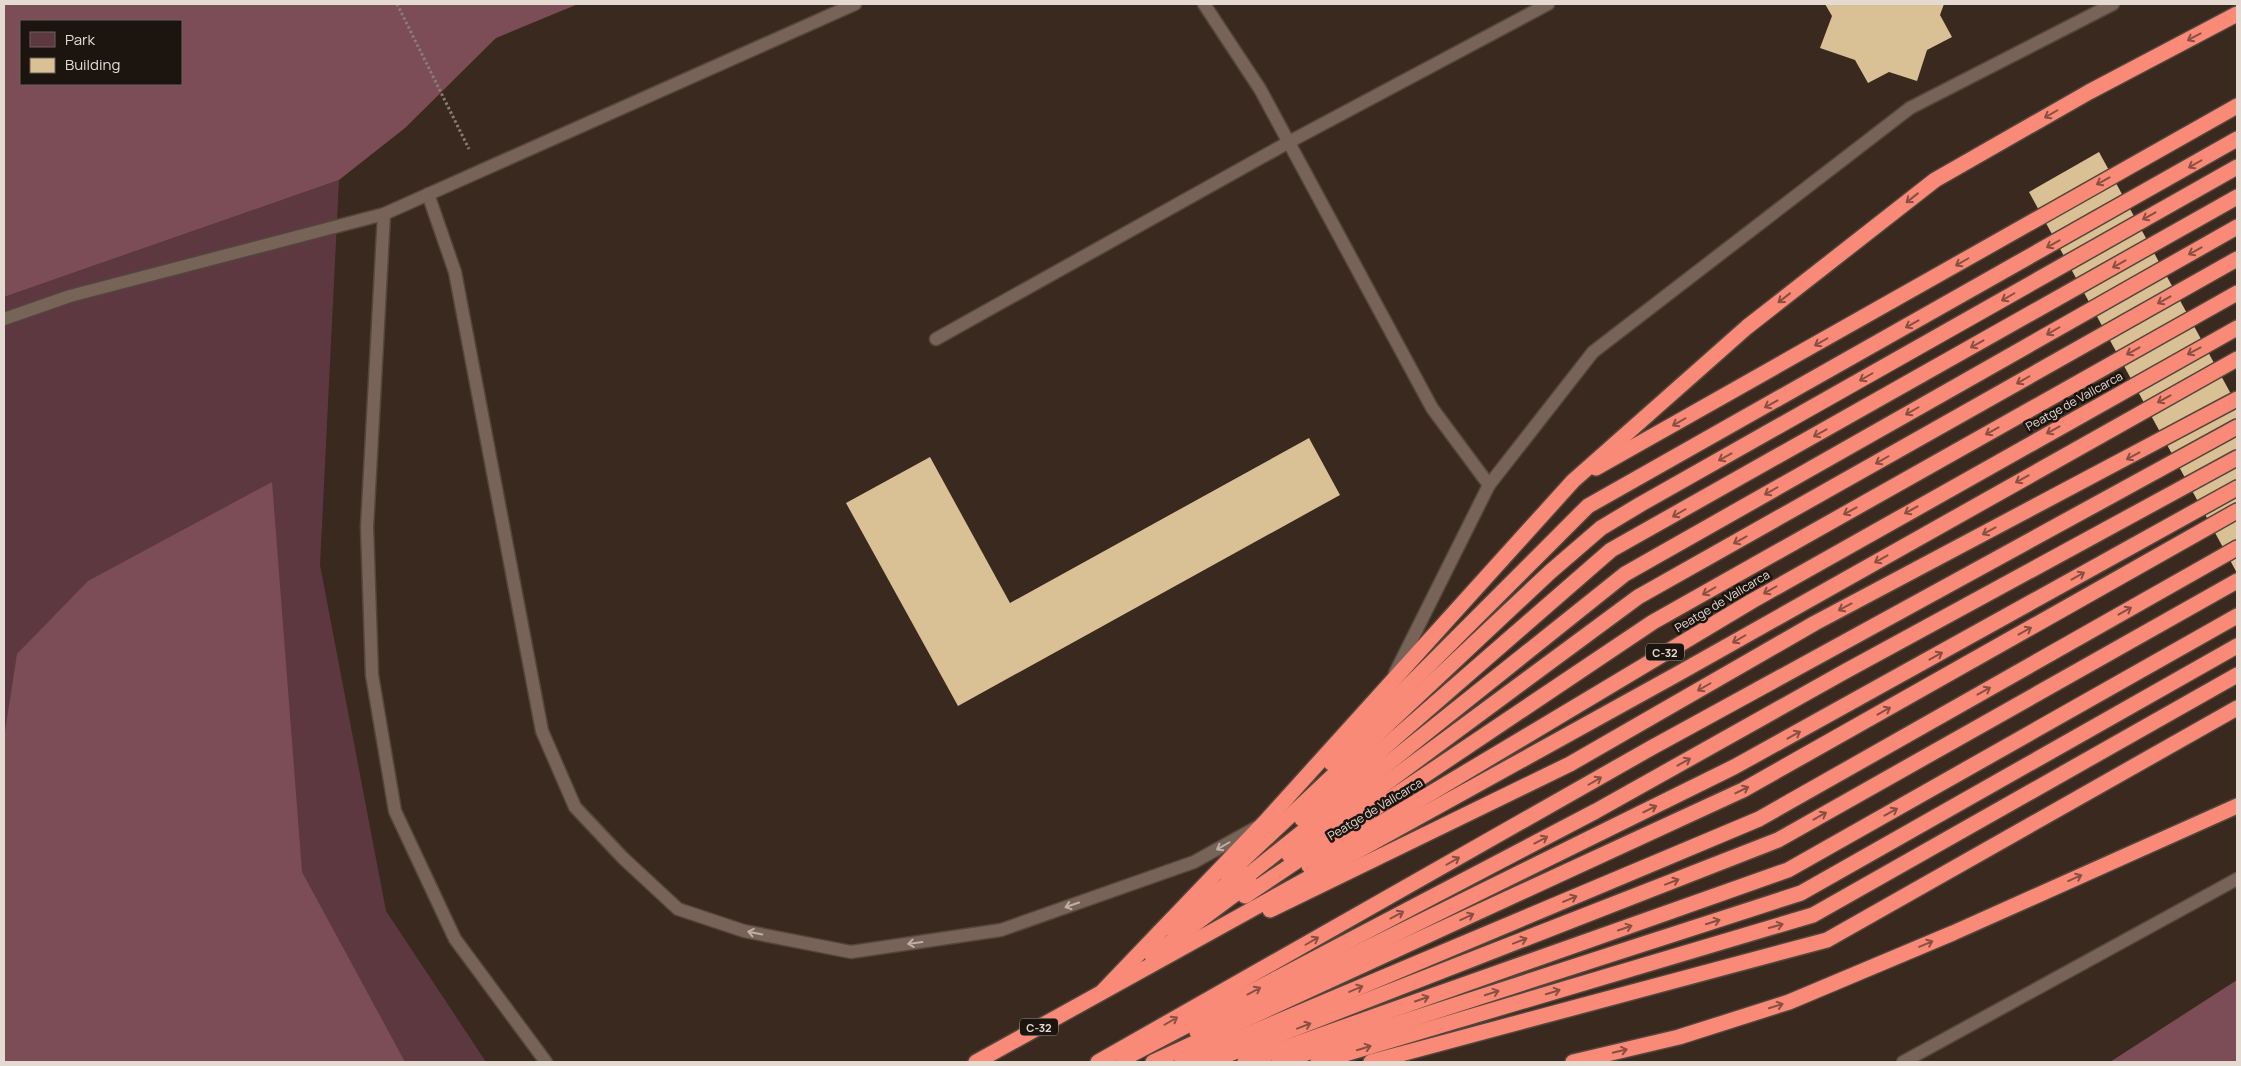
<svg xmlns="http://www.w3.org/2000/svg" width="2241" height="1066" font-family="Manrope,sans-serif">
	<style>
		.green { fill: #5e3840 }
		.forest { fill: #7c4d57; fill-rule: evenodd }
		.building { fill: #dac095 }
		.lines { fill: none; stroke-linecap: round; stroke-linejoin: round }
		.lane-casing { stroke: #54463c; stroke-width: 15 }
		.highway-casing { stroke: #54463c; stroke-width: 18 }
		.path { stroke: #8a7c72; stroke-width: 3; stroke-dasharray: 2.5 2.5; stroke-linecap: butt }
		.lane { stroke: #776357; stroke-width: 12 }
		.highway { stroke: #f88a77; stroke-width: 15 }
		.oneway { stroke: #8a4f43 }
		.oneway2 { stroke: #beb0a7 }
		.labels { text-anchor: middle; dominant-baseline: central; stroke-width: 5; stroke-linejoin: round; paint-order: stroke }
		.shield { fill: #1c140f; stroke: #a99f98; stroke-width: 1 }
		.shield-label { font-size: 11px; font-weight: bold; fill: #e5dad2 }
		.street-label { font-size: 12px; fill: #e5dad2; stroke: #1c140f }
	</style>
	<rect width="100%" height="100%" fill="#3a291e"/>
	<path class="green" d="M339,180L320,565L386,911L486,1062H4V297Z"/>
	<g class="forest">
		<path d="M4,4H578L496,38L405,128L339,180L4,297ZM21,21H181V84H21Z"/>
		<path d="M272,482L302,872L405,1062H4V738L17,654L88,581Z"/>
		<path d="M2237,980V1062H2110Z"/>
	</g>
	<g class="building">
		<path d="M1825,4H1944L1940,15L1952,37L1927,50L1917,81L1889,72L1868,83L1855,60L1820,48L1832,16Z"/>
		<path d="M2099,152L2237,405V573L2029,192Z"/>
		<path d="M1309,438L1340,495L958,706L846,503L930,457L1010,603Z"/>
	</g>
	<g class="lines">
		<defs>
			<g id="lane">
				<path d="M1204,4L1260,89L1432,408L1489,485"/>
				<path d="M428,194L455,272L542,731L575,807L623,858L678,909L744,931L851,952L1001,930L1194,862L1257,827"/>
				<path d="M384,214L367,527L372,675L395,811L455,939L546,1062"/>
				<path d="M4,319L70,296L384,214L855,4"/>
				<path d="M936,339L1289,142L1548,4"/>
				<path d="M1395,673L1489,485L1593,352L1910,108L2113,4"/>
				<path d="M1903,1062L2237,879"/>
			</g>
			<g id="highway">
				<path d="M1596,468L2237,106"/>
				<path d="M1331,763L1588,506L2237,139"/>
				<path d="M1302,819L1611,550L2237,197"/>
				<path d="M1289,855L1638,597L2237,259"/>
				<path d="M1309,866L1752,601L2237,328"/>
				<path d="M1227,875L1550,572L1601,528L1641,504L2237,167"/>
				<path d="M1236,885L1625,574L2237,227"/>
				<path d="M1245,896L1653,622L2237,293"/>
				<path d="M1270,910L1570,764L1815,623L2237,399"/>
				<path d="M1173,930L1241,872"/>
				<path d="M1152,956L1250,883"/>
				<path d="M1102,992L1265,822L1573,481L1747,327L1935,180L2089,92L2237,14"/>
				<path d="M1197,1032L1734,767L2237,488"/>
				<path d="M1123,1059L1596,811L1844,672L2237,458"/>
				<path d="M976,1062L1681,672L2237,359"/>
				<path d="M1098,1062L1651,748L2237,427"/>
				<path d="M1153,1062L1743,790L2237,511"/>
				<path d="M1182,1062L1759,819L2237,548"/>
				<path d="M1209,1062L1778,840L2237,581"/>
				<path d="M1245,1062L1788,870L2237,616"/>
				<path d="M1279,1062L1801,893L2237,646"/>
				<path d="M1318,1062L1813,915L2237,675"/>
				<path d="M1371,1062L1827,940L2237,708"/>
				<path d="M1573,1062L1679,1037L1789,1002L1953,933L2237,806"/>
			</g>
		</defs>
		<use href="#lane" class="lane-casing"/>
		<use href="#highway" class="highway-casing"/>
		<path class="path" d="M397,4L469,149"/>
		<use href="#lane" class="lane"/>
		<use href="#highway" class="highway"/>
	</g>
	<defs><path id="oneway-shaft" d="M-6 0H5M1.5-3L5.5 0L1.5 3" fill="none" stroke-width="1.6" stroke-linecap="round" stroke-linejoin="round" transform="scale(1.25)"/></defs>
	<g class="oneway">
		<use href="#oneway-shaft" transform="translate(2194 37) rotate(152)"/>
		<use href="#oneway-shaft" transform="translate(2051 114) rotate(150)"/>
		<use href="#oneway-shaft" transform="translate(2195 164) rotate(150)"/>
		<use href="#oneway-shaft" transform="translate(2103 181) rotate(151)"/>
		<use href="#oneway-shaft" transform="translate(1912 198) rotate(142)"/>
		<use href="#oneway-shaft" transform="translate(2149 216) rotate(151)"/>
		<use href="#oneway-shaft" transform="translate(2053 244) rotate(151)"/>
		<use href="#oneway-shaft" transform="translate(2195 251) rotate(151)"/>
		<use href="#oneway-shaft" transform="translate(1962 262) rotate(150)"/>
		<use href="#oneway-shaft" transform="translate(2119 264) rotate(151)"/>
		<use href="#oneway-shaft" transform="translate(2008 297) rotate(150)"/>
		<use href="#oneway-shaft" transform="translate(1784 298) rotate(142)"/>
		<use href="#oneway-shaft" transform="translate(2164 300) rotate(151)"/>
		<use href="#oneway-shaft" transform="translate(1912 324) rotate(151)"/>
		<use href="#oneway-shaft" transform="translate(2053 331) rotate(150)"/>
		<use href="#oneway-shaft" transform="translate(1821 342) rotate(150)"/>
		<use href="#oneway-shaft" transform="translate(1977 344) rotate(151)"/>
		<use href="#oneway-shaft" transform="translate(2133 351) rotate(151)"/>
		<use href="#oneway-shaft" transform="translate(2194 351) rotate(152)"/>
		<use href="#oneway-shaft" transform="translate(1866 377) rotate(150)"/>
		<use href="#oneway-shaft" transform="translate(2023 380) rotate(150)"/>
		<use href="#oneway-shaft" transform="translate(2164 399) rotate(151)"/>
		<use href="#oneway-shaft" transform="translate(1771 404) rotate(151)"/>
		<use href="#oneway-shaft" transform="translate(1912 411) rotate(150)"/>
		<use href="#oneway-shaft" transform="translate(1679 422) rotate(150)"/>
		<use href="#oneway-shaft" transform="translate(2053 430) rotate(151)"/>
		<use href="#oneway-shaft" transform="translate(1992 431) rotate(151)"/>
		<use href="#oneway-shaft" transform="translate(1820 433) rotate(151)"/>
		<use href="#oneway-shaft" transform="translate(2133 456) rotate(152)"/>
		<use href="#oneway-shaft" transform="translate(1725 457) rotate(151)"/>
		<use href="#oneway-shaft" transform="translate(1882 460) rotate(150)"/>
		<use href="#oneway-shaft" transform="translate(2022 479) rotate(151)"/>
		<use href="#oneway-shaft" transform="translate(1771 491) rotate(150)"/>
		<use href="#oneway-shaft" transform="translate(1911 510) rotate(151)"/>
		<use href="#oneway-shaft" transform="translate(1850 511) rotate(151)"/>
		<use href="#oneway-shaft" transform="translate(1679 513) rotate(150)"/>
		<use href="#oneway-shaft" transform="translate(1989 531) rotate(152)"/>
		<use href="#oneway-shaft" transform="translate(1740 540) rotate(151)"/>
		<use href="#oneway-shaft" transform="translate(1881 559) rotate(151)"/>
		<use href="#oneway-shaft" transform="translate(2078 576) rotate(-29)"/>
		<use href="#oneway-shaft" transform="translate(1770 590) rotate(150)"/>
		<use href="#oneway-shaft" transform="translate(1709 591) rotate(150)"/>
		<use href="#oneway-shaft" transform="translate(1845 607) rotate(152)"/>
		<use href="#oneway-shaft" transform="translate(2125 611) rotate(-29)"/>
		<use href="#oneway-shaft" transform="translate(2025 631) rotate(-29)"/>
		<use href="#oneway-shaft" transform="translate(1739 639) rotate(150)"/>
		<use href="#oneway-shaft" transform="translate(1936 656) rotate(-29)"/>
		<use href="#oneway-shaft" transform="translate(1704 687) rotate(150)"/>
		<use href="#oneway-shaft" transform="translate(1984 691) rotate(-29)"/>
		<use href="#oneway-shaft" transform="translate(1884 711) rotate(-29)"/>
		<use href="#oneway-shaft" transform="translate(1794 735) rotate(-29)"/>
		<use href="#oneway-shaft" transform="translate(1684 762) rotate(-29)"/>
		<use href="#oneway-shaft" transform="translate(1595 781) rotate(-30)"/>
		<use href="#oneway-shaft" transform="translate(1742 790) rotate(-26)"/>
		<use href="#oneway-shaft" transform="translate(1650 809) rotate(-26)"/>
		<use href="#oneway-shaft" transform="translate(1891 812) rotate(-29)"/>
		<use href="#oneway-shaft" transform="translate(1820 816) rotate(-29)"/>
		<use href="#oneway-shaft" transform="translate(1541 840) rotate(-28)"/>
		<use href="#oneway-shaft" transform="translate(1453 861) rotate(-30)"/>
		<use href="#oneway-shaft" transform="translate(2075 878) rotate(-24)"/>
		<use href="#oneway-shaft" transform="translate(1672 882) rotate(-21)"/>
		<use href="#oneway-shaft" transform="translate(1570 899) rotate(-23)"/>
		<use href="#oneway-shaft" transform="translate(1397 915) rotate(-28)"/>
		<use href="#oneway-shaft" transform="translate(1467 917) rotate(-25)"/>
		<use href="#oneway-shaft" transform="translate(1713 922) rotate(-18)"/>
		<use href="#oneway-shaft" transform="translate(1776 926) rotate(-16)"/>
		<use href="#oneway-shaft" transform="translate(1625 928) rotate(-19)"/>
		<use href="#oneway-shaft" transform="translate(1312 941) rotate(-30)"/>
		<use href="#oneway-shaft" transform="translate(1520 941) rotate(-21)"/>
		<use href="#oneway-shaft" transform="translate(1926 944) rotate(-23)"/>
		<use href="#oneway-shaft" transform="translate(1356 989) rotate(-23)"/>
		<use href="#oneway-shaft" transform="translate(1254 991) rotate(-28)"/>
		<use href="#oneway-shaft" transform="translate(1553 992) rotate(-17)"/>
		<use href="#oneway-shaft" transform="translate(1492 993) rotate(-18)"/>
		<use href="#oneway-shaft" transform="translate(1422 999) rotate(-19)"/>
		<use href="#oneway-shaft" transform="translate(1776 1006) rotate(-17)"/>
		<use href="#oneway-shaft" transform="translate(1171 1021) rotate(-30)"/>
		<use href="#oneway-shaft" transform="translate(1304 1026) rotate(-21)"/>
		<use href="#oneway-shaft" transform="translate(1364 1048) rotate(-17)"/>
		<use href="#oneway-shaft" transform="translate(1620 1051) rotate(-13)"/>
	</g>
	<g class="oneway2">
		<use href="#oneway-shaft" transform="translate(1223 846) rotate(150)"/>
		<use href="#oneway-shaft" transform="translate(1072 905) rotate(161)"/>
		<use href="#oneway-shaft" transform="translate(755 933) rotate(-169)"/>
		<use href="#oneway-shaft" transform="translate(915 943) rotate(172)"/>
	</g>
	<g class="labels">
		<g class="shield">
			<rect x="1646" y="643.5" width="38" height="17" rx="4"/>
			<rect x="1020" y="1018.5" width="38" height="17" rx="4"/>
		</g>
		<g class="shield-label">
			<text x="1665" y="652">C-32</text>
			<text x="1039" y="1027">C-32</text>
		</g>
		<g class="street-label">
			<text transform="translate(2074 401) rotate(-29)">Peatge de Vallcarca</text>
			<text transform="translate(1722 601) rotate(-31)">Peatge de Vallcarca</text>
			<text transform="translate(1375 809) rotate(-31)">Peatge de Vallcarca</text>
		</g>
	</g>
	<rect width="2241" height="1066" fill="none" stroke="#e5dad2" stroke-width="10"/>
	<rect x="20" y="20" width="162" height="65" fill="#1c140f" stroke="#6c635d"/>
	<rect x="30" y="32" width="25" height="15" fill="#5e3840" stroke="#6c635d"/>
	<text x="65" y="45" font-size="15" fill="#e5dad2">Park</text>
	<rect x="30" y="58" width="25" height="15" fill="#dac095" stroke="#6c635d"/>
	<text x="65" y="70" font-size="15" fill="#e5dad2">Building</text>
</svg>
